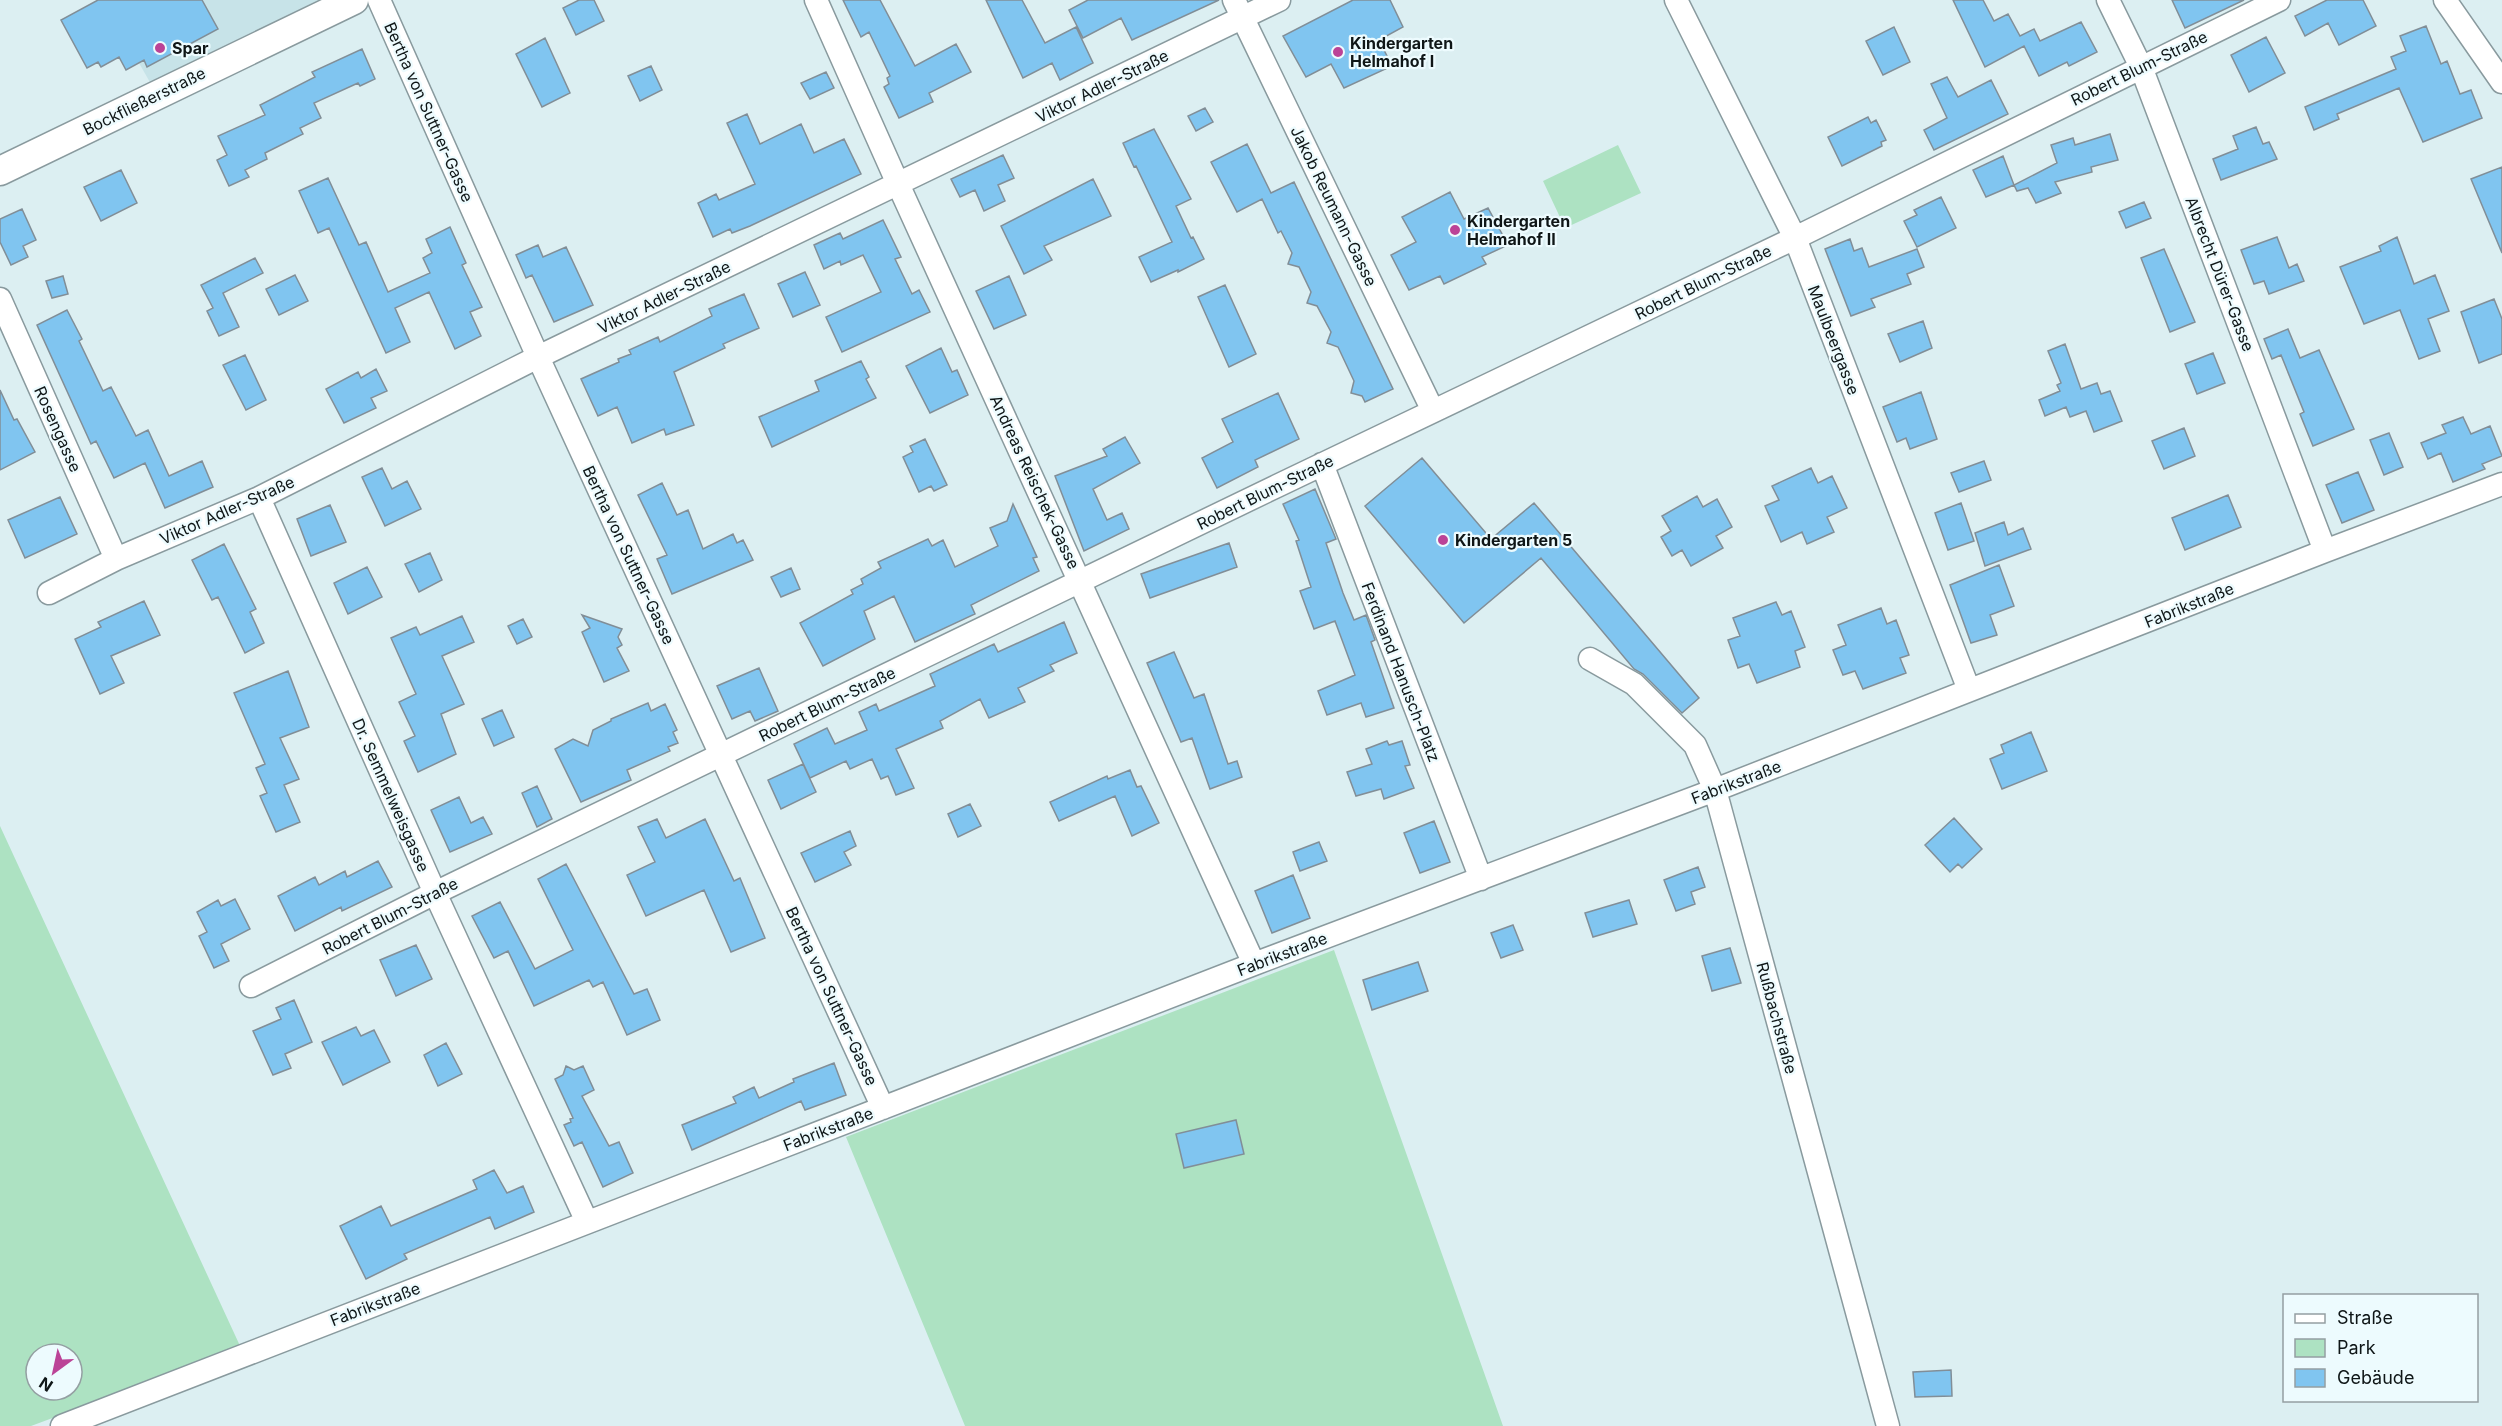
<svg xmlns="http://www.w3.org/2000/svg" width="2502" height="1426" font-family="Inter,sans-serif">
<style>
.built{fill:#c7e3e8}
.green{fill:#ade2c2;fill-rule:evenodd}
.building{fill:#80c5f0;stroke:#818e97;stroke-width:1.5}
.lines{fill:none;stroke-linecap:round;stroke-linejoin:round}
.minor-casing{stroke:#899a9e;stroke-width:25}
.major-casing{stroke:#899a9e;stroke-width:31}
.minor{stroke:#fff;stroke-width:22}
.major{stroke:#fff;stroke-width:28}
.poi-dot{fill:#bb4397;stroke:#edfbfe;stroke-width:2}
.labels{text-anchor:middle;stroke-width:4.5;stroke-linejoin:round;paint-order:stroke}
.poi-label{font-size:16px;font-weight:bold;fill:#0f1617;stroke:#edfbfe;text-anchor:start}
.street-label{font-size:16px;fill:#0f1617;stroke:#edfbfe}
</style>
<rect width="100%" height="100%" fill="#dceff2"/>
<path class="built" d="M103 0H320L151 84Z"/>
<path class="green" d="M1618 145 1641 193 1565 228 1543 181Z
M0 826 241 1348 31 1426H0ZM36 1354H72V1390H36Z
M1334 950 1503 1426H965L846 1137Z"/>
<path class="building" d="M98 0H202L218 29 147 67 144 60 126 70 119 57 101 67 98 62 87 68 61 20Z
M579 0H594L604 21 576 35 563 8Z
M843 0H880L915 66 956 44 971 72 929 93 933 102 899 118 884 87 889 84 887 78 890 76 869 32 861 37Z
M986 0H1022L1045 43 1076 27 1093 63 1060 80 1052 63 1023 78Z
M1088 0H1219L1132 40 1121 18 1083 38 1069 10Z
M1353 0H1390L1403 27 1379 40 1392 66 1344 88 1331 64 1306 77 1283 36Z
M1953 0H1983L1994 21 2008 14 2020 36 2034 29 2040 41 2081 22 2097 52 2069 66 2067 62 2039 76 2024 46 1985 67Z
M2172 0H2244L2185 28Z
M2327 0H2363L2376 26 2339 45 2328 23 2305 36 2295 16Z
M2426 26 2441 64 2447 61 2460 94 2471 90 2482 118 2423 142 2399 88 2337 114 2339 119 2314 130 2305 107 2396 69 2391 57 2406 51 2400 36Z
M1894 27 1910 62 1883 75 1866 41Z
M2266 37 2285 73 2249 92 2231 55Z
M545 38 570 93 542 107 516 54Z
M362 49 375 79 360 86 358 83 314 103 321 118 300 128 303 134 265 153 267 159 245 170 249 177 229 186 217 160 227 155 218 136 265 115 260 105 315 77 312 72Z
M651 66 662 90 640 101 628 76Z
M826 72 834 88 810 99 801 83Z
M1947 77 1958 97 1991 80 2008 114 1934 150 1924 130 1947 118 1931 84Z
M1205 108 1213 122 1196 131 1188 116Z
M747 114 760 144 801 124 814 153 844 139 861 174 750 226 732 233 730 229 713 237 698 203 716 194 719 200 755 184 727 123Z
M1868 117 1871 123 1876 120 1886 140 1881 142 1882 146 1842 166 1828 137Z
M2256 127 2263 144 2269 142 2277 159 2221 180 2213 159 2238 149 2233 136Z
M1154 129 1191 199 1176 206 1191 238 1193 237 1204 259 1178 272V270L1151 282 1139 257 1172 242 1136 166 1134 167 1123 143Z
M2110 134 2118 160 2091 167 2092 172 2055 182 2061 193 2036 203 2028 188 2017 191 2014 185 2057 163 2051 145 2073 138 2075 145Z
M1247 144 1271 193 1294 182 1393 389 1365 402 1362 396 1351 393 1354 381 1338 347 1327 343 1331 332 1317 306 1307 303 1311 292 1299 267 1288 264 1292 253 1281 231 1278 233 1262 199 1237 212 1211 162Z
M1003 155 1014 178 998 185 1005 201 984 211 975 190 960 197 951 179Z
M2003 156 2014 185 1986 197 1973 170Z
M2502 167V253L2471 179Z
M121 170 137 203 101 221 84 187Z
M328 178 359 245 366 242 388 292 430 273 423 258 432 253 426 239 450 227 466 263 462 265 482 307 470 312 481 336 455 349 429 292 395 308 410 342 386 353 329 228 318 233 299 191Z
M1093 179 1111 216 1044 246 1052 260 1024 274 1001 226Z
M1450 192 1464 219 1488 208 1508 245 1482 257 1486 264 1444 284 1440 276 1409 290 1391 255 1416 242 1402 217Z
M1941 197 1956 228 1917 247 1904 221 1917 215 1914 210Z
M2144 202 2151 218 2126 228 2119 212Z
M22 209 36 240 23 246 28 257 11 265 0 242V219Z
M883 220 901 257 895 259 912 294 919 290 930 312 842 352 826 317 881 292 863 255 841 265 840 261 824 269 814 245 840 233 843 239Z
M2277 237 2289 268 2297 264 2304 281 2269 294 2264 281 2254 284 2241 250Z
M2397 237 2414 284 2435 275 2449 311 2428 319 2440 351 2419 359 2400 310 2364 324 2340 267 2381 251 2379 246Z
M1850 239 1854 251 1862 248 1869 267 1917 249 1924 267 1907 274 1911 284 1871 299 1875 307 1851 316 1825 249Z
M538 245 543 257 566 247 593 305 554 322 532 275 526 278 516 255Z
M2164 249 2195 322 2170 332 2141 258Z
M255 258 263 273 223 293 239 327 219 336 207 311 213 308 201 285Z
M805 272 820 305 793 317 778 284Z
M295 275 308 301 279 315 266 289Z
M63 276 68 294 52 298 46 281Z
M1009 276 1026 315 994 329 976 291Z
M1225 285 1256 354 1229 367 1198 297Z
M744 294 759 328 723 344 725 348 674 372 694 425 666 435 664 429 632 443 617 407 598 416 581 379 619 362 618 359 631 354 629 350 658 337 660 342 712 316 709 309Z
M2494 299 2502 319V354L2479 363 2461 312Z
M67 310 82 339 79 341 103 391 111 387 136 436 148 430 169 476 202 461 213 487 165 508 145 463 114 478 96 441 91 444 37 325Z
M1923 321 1932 348 1900 362 1888 334Z
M2288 329 2300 358 2319 350 2354 429 2313 446 2300 414 2304 412 2281 355 2272 359 2264 339Z
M2065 344 2081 389 2097 383 2101 394 2110 391 2122 421 2094 432 2086 411 2070 417 2066 407 2045 416 2039 400 2060 391 2057 385 2061 383 2048 351Z
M941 348 952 372 957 370 968 395 930 413 906 366Z
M2213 353 2225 383 2197 394 2185 364Z
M245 355 266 400 246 410 223 365Z
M861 361 869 377 866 379 876 398 772 447 759 417 819 391 815 381Z
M376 369 387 391 371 398 376 408 344 423 326 389 358 372 361 378Z
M0 390 14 420 17 419 35 452 0 470Z
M1921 392 1937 439 1910 449 1906 438 1897 442 1883 407Z
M1278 393 1299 439 1255 460 1258 467 1217 488 1202 458 1233 442 1222 419Z
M2463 417 2471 434 2490 426 2502 456 2482 464 2485 469 2453 482 2441 453 2428 459 2421 443 2446 433 2442 425Z
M2184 428 2195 456 2164 469 2152 441Z
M2389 433 2403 467 2384 475 2370 440Z
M1125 437 1140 463 1093 489 1107 520 1122 513 1129 529 1084 551 1055 476 1107 456 1103 449Z
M925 439 947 485 934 491 931 486 919 492 903 457 913 452 910 446Z
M1422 458 1491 539 1534 503 1699 698 1682 713 1643 674 1634 669 1541 558 1464 623 1365 506Z
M1984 461 1991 480 1959 492 1951 473Z
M382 468 392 489 407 481 421 509 385 526 362 477Z
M1811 468 1818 483 1832 476 1847 508 1827 517 1834 532 1807 544 1802 532 1781 542 1765 506 1779 500 1772 486Z
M2358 472 2374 510 2342 523 2326 485Z
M662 483 677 515 688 510 703 549 733 534 737 543 743 540 753 560 672 594 657 559 667 555 638 495Z
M1315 489 1336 539 1326 543 1343 593 1354 620 1366 615 1375 640 1371 642 1394 708 1366 717 1361 703 1327 715 1318 691 1355 675 1335 621 1314 629 1300 591 1311 587 1296 541 1299 540 1283 504Z
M2228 495 2241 527 2185 550 2172 518Z
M1697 496 1703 507 1717 499 1732 527 1716 536 1723 548 1691 566 1682 550 1672 556 1661 537 1671 531 1662 516Z
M60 497 77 534 25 558 8 520Z
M1961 503 1974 541 1948 550 1935 513Z
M1013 504 1037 557 1033 558 1039 571 971 605 975 614 915 642 894 596 864 611 875 639 823 666 800 623 853 594 851 590 863 584 861 579 881 568 878 562 928 539 932 546 943 540 955 567 998 546 990 528 1007 521Z
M330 505 346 542 311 556 297 519Z
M2004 522 2008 535 2023 528 2031 549 1985 566 1975 533Z
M1229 543 1237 567 1150 598 1141 574Z
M224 544 256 609 250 612 264 643 245 653 218 597 212 600 192 560Z
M430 553 442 580 419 592 405 564Z
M1999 565 2014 606 1990 615 1997 635 1971 643 1950 585Z
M367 567 382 597 348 614 334 583Z
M791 568 800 589 781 597 771 577Z
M144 601 160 635 111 656 124 683 100 694 75 639 101 627 98 622Z
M1776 602 1782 615 1791 611 1805 647 1795 651 1800 667 1757 683 1749 664 1738 668 1728 640 1740 636 1733 618Z
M1881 608 1887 624 1896 620 1909 655 1900 658 1906 673 1863 689 1855 671 1843 675 1833 650 1846 645 1838 625Z
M582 615 622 629 618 637 622 645 617 648 629 671 604 682 582 632 590 628Z
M462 616 474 642 442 656 464 704 441 714 456 754 418 772 404 741 415 736 399 702 416 694 391 638 416 627 420 635Z
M523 619 532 637 517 644 508 626Z
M1064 622 1077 653 1050 665 1054 671 1018 688 1025 702 989 718 980 699 940 721 943 728 896 749 914 788 896 795 888 776 881 779 872 759 850 769 846 761 810 778 794 744 827 728 835 744 867 730 859 712 876 704 879 711 935 686 930 674 994 644 998 652Z
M1174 652 1194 698 1204 694 1228 764 1237 761 1242 777 1210 789 1192 738 1181 742 1147 663Z
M759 668 778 711 755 721 750 711 732 719 717 686Z
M288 671 309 727 280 738 299 779 284 785 300 822 276 832 260 796 267 793 256 768 265 764 234 693Z
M648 703 651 711 665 704 677 730 673 732 678 743 668 747 670 751 627 770 631 780 581 802 555 749 573 739 588 746 593 730 611 721V719Z
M502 710 514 737 494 746 482 719Z
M2031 732 2047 771 2002 789 1990 759 2004 753 2001 745Z
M1387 741 1389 745 1402 741 1410 765 1405 766 1414 788 1384 799 1381 789 1356 796 1347 772 1372 764 1366 749Z
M803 764 816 792 781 809 768 780Z
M1130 770 1137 787 1141 786 1159 823 1132 836 1115 796 1059 821 1050 802 1107 776 1108 779Z
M537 786 552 819 537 827 522 793Z
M459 797 471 823 483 817 492 834 450 852 431 810Z
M970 804 981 826 958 837 948 814Z
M1954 818 1982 849 1962 868 1958 864 1950 872 1925 845Z
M657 819 666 838 705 819 734 881 740 878 765 938 731 952 704 890 646 916 627 875 655 862 638 827Z
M1434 821 1450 862 1420 873 1404 833Z
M850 831 856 846 844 852 851 865 815 882 801 853Z
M1319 842 1327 861 1300 871 1293 852Z
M378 861 392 887 342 911 341 907 295 931 278 896 315 877 319 885 345 871 347 877Z
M566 864 634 994 647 989 660 1020 627 1035 603 982 593 987 589 980 534 1006 508 951 494 958 472 916 500 902 535 969 573 950 538 879Z
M1698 867 1705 887 1691 892 1695 904 1676 911 1664 880Z
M1293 875 1310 918 1272 933 1255 891Z
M235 899 250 929 221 944 229 961 214 968 199 936 207 932 197 912 218 900 221 906Z
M1629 900 1637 924 1593 937 1585 913Z
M1513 925 1523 950 1501 958 1491 933Z
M416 945 432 979 396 996 380 960Z
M1730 948 1741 983 1712 991 1702 956Z
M1418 962 1428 991 1372 1010 1363 980Z
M294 1000 312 1042 285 1054 291 1068 273 1075 253 1031 281 1019 276 1008Z
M356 1027 361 1036 374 1030 390 1062 343 1085 322 1042Z
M446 1043 462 1074 438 1086 424 1055Z
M834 1063 846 1095 805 1110 801 1101 692 1150 682 1125 736 1103 733 1097 754 1087 759 1098 794 1082 793 1079Z
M566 1066 574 1070 583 1066 594 1090 582 1096 609 1146 619 1142 633 1173 603 1187 582 1142 574 1146 564 1125 571 1122 570 1119 573 1118 555 1079 563 1075Z
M1236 1120 1244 1154 1184 1168 1176 1134Z
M494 1170 507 1193 523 1186 534 1212 495 1229 490 1217 404 1254 407 1259 366 1279 340 1226 381 1206 391 1226 477 1189 473 1180Z
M1951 1370 1952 1396 1915 1397 1913 1372Z"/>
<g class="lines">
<defs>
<path id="minor" d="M379 0 538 357 883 1108
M816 0 898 184 1254 964
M1234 0 1433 411
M1676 0 1795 238 1969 690
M2108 0 2141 67 2325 551
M2445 0 2502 82
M0 299 116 559
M1322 464 1481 879
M259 498 435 893 587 1222
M49 593 116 559 259 498 538 357 1279 0
M1590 659 1634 684 1695 745 1715 790 1888 1426
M251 986 435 893 1277 486 1795 238 2279 0
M62 1426 1254 964 1715 790 2325 551 2502 484"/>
<path id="major" d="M0 171 354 0"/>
</defs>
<use href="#minor" class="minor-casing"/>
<use href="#major" class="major-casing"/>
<use href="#minor" class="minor"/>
<use href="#major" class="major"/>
</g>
<g class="poi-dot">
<circle cx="160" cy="48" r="6"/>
<circle cx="1338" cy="52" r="6"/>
<circle cx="1455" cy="230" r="6"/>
<circle cx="1443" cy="540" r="6"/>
</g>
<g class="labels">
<g class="poi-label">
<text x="1350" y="49">Kindergarten<tspan x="1350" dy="18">Helmahof I</tspan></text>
<text x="172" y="54">Spar</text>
<text x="1467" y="227">Kindergarten<tspan x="1467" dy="18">Helmahof II</tspan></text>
<text x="1455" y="546">Kindergarten 5</text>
</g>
<g class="street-label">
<text transform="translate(2139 68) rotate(-26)" y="6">Robert Blum-Straße</text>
<text transform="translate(1102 86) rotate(-26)" y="6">Viktor Adler-Straße</text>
<text transform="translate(144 101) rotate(-26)" y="6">Bockfließerstraße</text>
<text transform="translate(429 112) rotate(66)" y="6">Bertha von Suttner-Gasse</text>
<text transform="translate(1334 206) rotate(64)" y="6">Jakob Reumann-Gasse</text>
<text transform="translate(2220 274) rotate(69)" y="6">Albrecht Dürer-Gasse</text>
<text transform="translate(1703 282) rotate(-26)" y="6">Robert Blum-Straße</text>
<text transform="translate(664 297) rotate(-26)" y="6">Viktor Adler-Straße</text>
<text transform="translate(1834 340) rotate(69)" y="6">Maulbeergasse</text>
<text transform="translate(58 429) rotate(66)" y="6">Rosengasse</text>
<text transform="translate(1035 482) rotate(65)" y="6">Andreas Reischek-Gasse</text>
<text transform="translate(1265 492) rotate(-26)" y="6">Robert Blum-Straße</text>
<text transform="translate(227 510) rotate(-24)" y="6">Viktor Adler-Straße</text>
<text transform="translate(629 555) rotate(65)" y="6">Bertha von Suttner-Gasse</text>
<text transform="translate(2189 605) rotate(-22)" y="6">Fabrikstraße</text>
<text transform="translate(1401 672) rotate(69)" y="6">Ferdinand Hanusch-Platz</text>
<text transform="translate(827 704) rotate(-26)" y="6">Robert Blum-Straße</text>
<text transform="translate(1736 782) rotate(-21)" y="6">Fabrikstraße</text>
<text transform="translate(391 795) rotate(66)" y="6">Dr. Semmelweisgasse</text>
<text transform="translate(390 916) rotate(-27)" y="6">Robert Blum-Straße</text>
<text transform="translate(1282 954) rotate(-21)" y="6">Fabrikstraße</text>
<text transform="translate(832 996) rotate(65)" y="6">Bertha von Suttner-Gasse</text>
<text transform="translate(1777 1018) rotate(75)" y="6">Rußbachstraße</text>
<text transform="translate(828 1129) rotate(-21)" y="6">Fabrikstraße</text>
<text transform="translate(375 1304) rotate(-21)" y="6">Fabrikstraße</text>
</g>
</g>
<rect x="2283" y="1294" width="195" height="108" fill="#edfbfe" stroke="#949fa2" stroke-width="1.5"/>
<rect x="2295" y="1314" width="30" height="9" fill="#ffffff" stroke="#949fa2" stroke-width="1.5"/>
<text x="2337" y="1324" font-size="18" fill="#0f1617">Straße</text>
<rect x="2295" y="1339" width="30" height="18" fill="#ade2c2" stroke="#949fa2" stroke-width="1.5"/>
<text x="2337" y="1354" font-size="18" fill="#0f1617">Park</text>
<rect x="2295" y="1369" width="30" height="18" fill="#80c5f0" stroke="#949fa2" stroke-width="1.5"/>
<text x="2337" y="1384" font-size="18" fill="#0f1617">Gebäude</text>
<g transform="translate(54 1372) rotate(213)"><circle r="28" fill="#edfbfe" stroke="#949fa2" stroke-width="1.5"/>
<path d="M0-4.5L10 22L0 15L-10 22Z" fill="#bb4397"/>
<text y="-9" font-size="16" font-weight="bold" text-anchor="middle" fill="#0f1617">N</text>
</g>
</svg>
